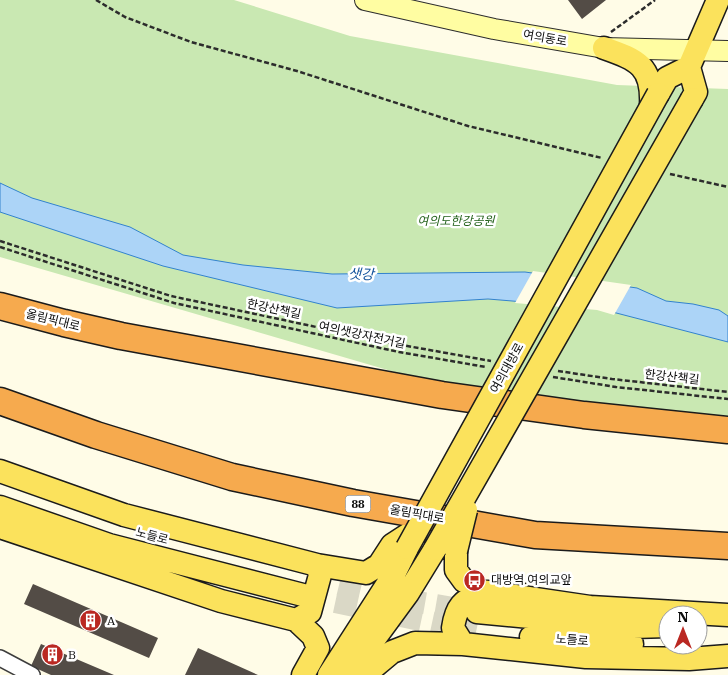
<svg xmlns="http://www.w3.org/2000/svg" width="728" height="675" font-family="'IBM Plex Serif','Noto Sans KR',serif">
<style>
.green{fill:#c9e8b2}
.water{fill:#acd4f7;stroke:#3282ce}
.pier{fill:#fffce7}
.building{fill:#534c46}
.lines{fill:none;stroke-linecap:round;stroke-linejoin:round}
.primary-tunnel{stroke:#dad8c6;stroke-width:22;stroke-dasharray:22 11;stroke-linecap:butt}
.street-casing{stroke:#3d3d3d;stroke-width:18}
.secondary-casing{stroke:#2c2c2c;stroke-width:22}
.primary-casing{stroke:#1b1b1b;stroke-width:25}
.highway-casing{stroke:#1b1b1b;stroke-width:29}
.path{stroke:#2c2c2c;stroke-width:2.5;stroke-dasharray:5 2.5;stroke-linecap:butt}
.street{stroke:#fff;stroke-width:15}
.secondary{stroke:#fffda2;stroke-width:20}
.primary{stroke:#fbe25c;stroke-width:22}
.highway{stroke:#f6aa4e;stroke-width:26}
.primary-bridge-casing{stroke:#1b1b1b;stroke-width:25;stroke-linecap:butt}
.primary-bridge{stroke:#fbe25c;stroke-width:22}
.labels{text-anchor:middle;stroke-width:5;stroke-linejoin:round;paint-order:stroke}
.shield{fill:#fff;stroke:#545454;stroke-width:1}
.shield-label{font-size:11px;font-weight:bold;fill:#0a0a0a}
.street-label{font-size:12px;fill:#0a0a0a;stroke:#fff}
.park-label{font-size:12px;font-style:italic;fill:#23611b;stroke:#fff}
.poi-label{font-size:12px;fill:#0a0a0a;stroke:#fff;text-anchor:start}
.water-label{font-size:14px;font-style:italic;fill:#14549c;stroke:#fff}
</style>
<rect width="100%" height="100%" fill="#fffce7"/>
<path class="green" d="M0 0H234L350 36 617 85 728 89V423L422 380 0 257Z"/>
<path class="water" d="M0 183 32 198 130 227 183 255 243 265 332 274 525 272 637 288 666 301 693 304 719 310 728 316V342L597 308 488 299 337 308 163 266 0 212Z"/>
<path class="pier" d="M533 271 631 285 614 315 597 310 515 303Z"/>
<path class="building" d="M568 0H606L582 19Z
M33 584 158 638 149 658 24 604Z
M41 644 114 675H51L31 666Z
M198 648 258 675H185Z"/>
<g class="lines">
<path class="primary-tunnel" d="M307 577 389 597 476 612
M303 595 476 632"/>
<defs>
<path id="street" d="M0 658 32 675"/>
<path id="secondary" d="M365 0 494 29 604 48 728 51"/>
<path id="primary" d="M604 48C638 60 653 66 651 106
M658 94 667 78 689 67
M692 99 696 92 689 67 718 0
M0 471 124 515 317 565 320 575 310 612 296 620
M0 507 109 545 303 595
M0 527 221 601 296 620 313 636 318 648 303 675
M456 551V570L464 581 481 591 590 607 728 615
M317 565 366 573 379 565 392 545 415 530
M477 612 633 627 668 626
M531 637 632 644
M463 644 453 628C456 606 463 601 481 591
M329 675 394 574 407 548
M348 675 408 593 435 549
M365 675 367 671 368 672 392 652 415 643 463 644 586 657 689 659 728 656"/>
<path id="highway" d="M0 306 64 323 121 336 442 395 584 415 728 430
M0 401 96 435 232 477 353 503 535 535 728 546"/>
</defs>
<use href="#street" class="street-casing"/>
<use href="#secondary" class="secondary-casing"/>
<use href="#primary" class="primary-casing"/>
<use href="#highway" class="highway-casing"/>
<path class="path" d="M96 0 125 17 191 42 297 71 468 126 602 158
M611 32 655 0
M670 174 728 187
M0 241 171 296 396 344 491 361
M0 247 174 303 399 352 486 367
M558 371 612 379 728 392
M553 377 616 387 728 399"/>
<use href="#street" class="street"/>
<use href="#secondary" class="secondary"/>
<use href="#primary" class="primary"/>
<use href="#highway" class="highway"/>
<defs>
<path id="primary-bridge" d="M407 548 658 94
M435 549 692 99
M456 551 466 510"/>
</defs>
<use href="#primary-bridge" class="primary-bridge-casing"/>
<use href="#primary-bridge" class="primary-bridge"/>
</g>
<defs>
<symbol id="bus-disc" viewBox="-11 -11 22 22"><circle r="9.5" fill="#ba2822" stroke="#fff"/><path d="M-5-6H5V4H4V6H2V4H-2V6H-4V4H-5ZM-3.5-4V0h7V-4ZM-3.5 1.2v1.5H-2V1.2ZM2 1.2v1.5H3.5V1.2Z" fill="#fff"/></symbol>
<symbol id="building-disc" viewBox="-11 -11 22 22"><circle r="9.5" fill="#ba2822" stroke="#fff"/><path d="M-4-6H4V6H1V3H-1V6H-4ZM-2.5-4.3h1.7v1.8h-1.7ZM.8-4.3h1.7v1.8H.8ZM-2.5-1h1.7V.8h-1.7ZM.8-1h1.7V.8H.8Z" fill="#fff"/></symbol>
</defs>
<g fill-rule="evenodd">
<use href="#bus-disc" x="462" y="568" width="25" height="25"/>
<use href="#building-disc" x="78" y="608" width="25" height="25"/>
<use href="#building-disc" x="40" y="642" width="25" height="25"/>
</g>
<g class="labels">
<rect class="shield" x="345.5" y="495.5" width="25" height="17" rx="4"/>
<g class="shield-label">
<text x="358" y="508">88</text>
</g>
<g class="street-label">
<text transform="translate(545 38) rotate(10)" y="4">여의동로</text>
<text transform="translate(274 309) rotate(12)" y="4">한강산책길</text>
<text transform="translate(53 320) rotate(14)" y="4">올림픽대로</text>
<text transform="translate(362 335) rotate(12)" y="4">여의샛강자전거길</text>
<text transform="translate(507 368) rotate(-61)" y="4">여의대방로</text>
<text transform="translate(672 377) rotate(6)" y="4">한강산책길</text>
<text transform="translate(417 514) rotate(10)" y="4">올림픽대로</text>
<text transform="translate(152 536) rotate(15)" y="4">노들로</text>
<text transform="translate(572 640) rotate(4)" y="4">노들로</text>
</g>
<g class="park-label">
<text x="456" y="225">여의도한강공원</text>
</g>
<g class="poi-label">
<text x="491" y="584">대방역.여의교앞</text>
<text x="107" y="625">A</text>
<text x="68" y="659">B</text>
</g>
<g class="water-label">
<text transform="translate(361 274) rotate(2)" y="5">샛강</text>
</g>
</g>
<g transform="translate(683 630)"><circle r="24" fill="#ffffff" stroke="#9d9d9d"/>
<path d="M0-4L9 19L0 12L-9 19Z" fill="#ba2822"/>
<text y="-8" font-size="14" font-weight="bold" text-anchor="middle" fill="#0a0a0a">N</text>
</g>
</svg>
